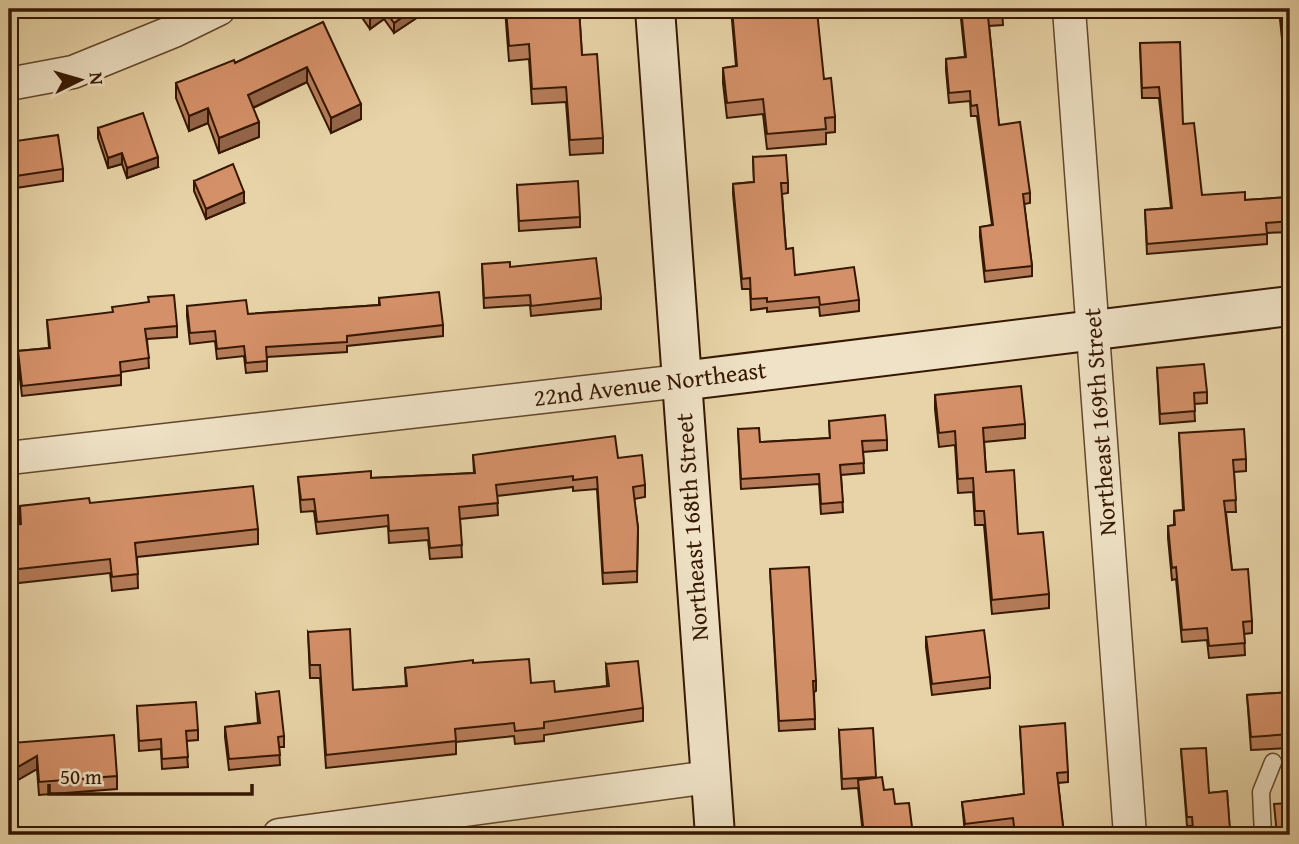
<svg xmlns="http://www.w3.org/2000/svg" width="1299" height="844" font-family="'Gentium Book Plus',serif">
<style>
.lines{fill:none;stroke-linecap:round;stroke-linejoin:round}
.lane-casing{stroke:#62462b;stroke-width:19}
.street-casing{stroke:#62462b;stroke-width:35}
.secondary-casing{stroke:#351702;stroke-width:42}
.lane{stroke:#efe2c6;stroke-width:16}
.street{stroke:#efe2c6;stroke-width:32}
.secondary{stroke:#efe2c6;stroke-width:38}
.wall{fill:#b67c59;stroke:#351702;stroke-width:2}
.shaded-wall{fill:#946549;stroke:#351702;stroke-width:2}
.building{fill:#d49068;stroke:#351702;stroke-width:2}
.labels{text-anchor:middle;stroke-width:7;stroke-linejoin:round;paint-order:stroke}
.street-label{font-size:24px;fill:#351702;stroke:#efe2c6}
</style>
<rect width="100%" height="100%" fill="#e7d3a7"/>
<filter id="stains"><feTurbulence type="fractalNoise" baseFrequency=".00286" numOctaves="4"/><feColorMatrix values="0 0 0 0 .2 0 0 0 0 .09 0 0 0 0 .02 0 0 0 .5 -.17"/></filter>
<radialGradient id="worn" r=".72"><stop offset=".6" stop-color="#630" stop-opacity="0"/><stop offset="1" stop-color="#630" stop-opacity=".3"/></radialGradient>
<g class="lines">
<defs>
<path id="lane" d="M1263 835 1261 792 1273 762"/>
<path id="street" d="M1069 9 1130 835
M9 84 73 72 174 31 219 9
M9 458 681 381
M279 835 710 777"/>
<path id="secondary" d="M655 9 715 835
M681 381 1290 306"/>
</defs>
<use href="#lane" class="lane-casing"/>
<use href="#street" class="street-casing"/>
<use href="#secondary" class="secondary-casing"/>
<use href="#lane" class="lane"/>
<use href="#street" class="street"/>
<use href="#secondary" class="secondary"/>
</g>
<path class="wall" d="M16 9H39V10L17 14Z
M356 9H421V15L394 33 384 19 370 29Z
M505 9H579L582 55 603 138V153L570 155 566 102 532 104 529 59 509 61Z
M731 9H787V14L824 79 835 117V132L826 133V144L767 149 763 114 727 118 723 83V68L736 66Z
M960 9H1002L1003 25 989 26 999 125 1030 193V203L1024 204 1032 266V276L985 282 980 237V227L992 225 977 116H971L970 101 949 103 946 70V59L965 57Z
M1131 9H1171V10L1131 12Z
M1279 9H1290V88L1287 89Z
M323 22 361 119 331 133 307 82 253 108 259 137 219 153 208 123 189 131 176 98V83L235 63Z
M1140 43 1183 124 1202 195 1245 200 1290 197V232L1267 233V244L1147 254 1145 210 1171 208 1159 98H1142Z
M98 128 158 167 127 178 122 164 108 168 98 138Z
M9 142 63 169V181L9 189Z
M753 157 788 183V193L782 194 786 249 795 275 859 300V311L820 316 819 307 767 312V308L751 310 750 289H742L733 194V184L754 182Z
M194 181 244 203 206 219 194 191Z
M517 185 580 217V227L519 231Z
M482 264 510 267 601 298V309L531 316 530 305 484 308Z
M379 298 443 325V336L347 346V352L267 357V371L246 373 244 356 217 359 215 341 190 344 187 316V306L248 314 379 305Z
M47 320 177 326V337L147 339 149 368 121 372V385L22 396 18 362V351L49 348Z
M1157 368 1207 392V403L1194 404 1195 421 1160 424Z
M935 395 1025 424V438L984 442 986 472 1049 594V608L992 614 984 525H975L973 492 958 493 955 445 939 447 935 409Z
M829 421 887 440V450L863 452 864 473 841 475 843 512 821 514 819 484 741 489 738 429 760 442 830 438Z
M1179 433 1246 459V471L1234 472 1236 512H1226L1232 570 1252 621V633L1244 634 1245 655 1209 658 1207 640 1182 642 1176 579 1172 580 1168 538V526L1174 525V511L1183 510Z
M473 455 618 458 645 485V497L634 499 638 528 637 582 603 584 597 489 573 491V487L497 496 498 515 460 519 462 557 430 559 428 540 389 543 388 526 317 534 314 511 301 512 298 477 371 478 474 473Z
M90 503 258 529V544L137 557 138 588 112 591 110 573 10 584V595H9V525L20 524V506Z
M770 569 816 681V691L814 692 815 729 779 731Z
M308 632 353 690 406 686 405 668 473 663 555 692 607 686 606 664 643 708V721L544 735V741L515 744 514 736 456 742V754L326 768 320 678H310Z
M926 637 990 677V688L932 695 926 647Z
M1290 692V748L1251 750 1247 695Z
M256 694 284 736V747H279L280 765 229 770 225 737V727L258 723Z
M9 697 12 743 117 776V789L39 795 37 769 9 785Z
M137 706 198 730V740L186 741 188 767 162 769 161 749 139 751Z
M1020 727 1068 772V782L1058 783 1064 835H1014L1013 828 965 834 962 802 1024 794Z
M839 730 876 777 884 790 895 804 913 835H863L858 788 842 789Z
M1181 749 1209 793 1227 791 1230 835H1192V826H1187Z"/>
<path class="shaded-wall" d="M384 9V19L370 29V19Z
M414 9H421V15L394 33V23Z
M307 67V82L248 110V95Z
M361 104V119L331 133V118Z
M208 108V123L189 131V116Z
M259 122V137L219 153V138Z
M122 153V164L108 168V158Z
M158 157V167L127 178V168Z
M244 192V203L206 219V209Z
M37 756V769L9 785V772Z"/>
<path class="building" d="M363 9H414L394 23 384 9 370 19Z
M506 9H579L582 55 597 54 603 138 570 140 566 87 532 89 529 44 509 46Z
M732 9H787V14L817 11 824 79 831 78 835 117 825 118 826 129 767 134 763 99 727 103 723 68 737 66Z
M961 9H1002L1003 14 988 16 999 125 1020 122 1030 193 1023 194 1032 266 985 271 980 227 993 225 977 105 971 106 970 91 949 93 946 59 966 57Z
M1280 9H1290V76H1287Z
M323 22 361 104 331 118 307 67 248 95 259 122 219 138 208 108 189 116 176 83 234 60 235 63Z
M1180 42 1183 124 1194 123 1202 195 1245 192V200L1290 197V221L1266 223 1267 234 1147 244 1145 210 1172 208 1159 87 1142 88 1140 43Z
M143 113 158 157 127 168 122 153 108 158 98 128Z
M58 135 63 169 9 177V142Z
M786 155 788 183H781L786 249 793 248 795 275 854 267 859 300 820 305 819 297 767 302V298L751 299 750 278 742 279 733 184 754 182 753 157Z
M233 164 244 192 206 209 194 181Z
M578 181 580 217 519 221 517 185Z
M596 258 601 298 531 306 530 295 484 298 482 264 510 262V267Z
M439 292 443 325 347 336V342L266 347 267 361 246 363 244 346 217 349 215 331 190 333 187 306 246 300 248 314 380 305 379 298Z
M174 295 177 326 145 329 149 358 120 362 121 375 22 386 18 351 50 348 47 320 113 312 112 307 149 302 148 297Z
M1204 364 1207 392 1194 393 1195 411 1160 414 1157 368Z
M1021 386 1025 424 983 428 986 472 1014 470 1018 534 1043 532 1049 594 992 600 984 511H975L973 478 958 479 955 431 939 433 935 395Z
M885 415 887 440 862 441 864 463 840 465 843 502 821 504 819 474 741 479 738 429 759 428 760 442 830 438 829 421Z
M1244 429 1246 459 1233 460 1236 500 1224 501 1232 570 1248 569 1252 621 1243 622 1245 643 1209 646 1207 628 1182 630 1176 567 1172 568 1168 526 1175 525 1174 511 1184 510 1179 433Z
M615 436 618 458 642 455 645 485 633 487 638 528 637 571 603 573 597 477 573 480V476L496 485 498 503 459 507 462 545 430 548 428 528 389 531 388 515 317 522 314 499 301 500 298 477 371 471V478L475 473 473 455Z
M253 486 258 529 135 543 138 574 112 577 110 559 10 570V581H9V525L21 524 20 506 89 498 90 503Z
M809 567 816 681H813L815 719 779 721 770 569Z
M350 629 353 690 407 686 405 668 473 660V663L529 659 531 683 554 681 555 692 609 686 606 664 638 661 643 708 544 722V728L515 731 514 723 455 729 456 741 326 755 320 665H310L308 632Z
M984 630 990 677 932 684 926 637Z
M279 691 284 736 278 737 280 755 229 759 225 727 260 723 256 694Z
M1290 692V734L1251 737 1247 695Z
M9 697 12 743 114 735 117 776 39 782 37 756 9 772Z
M196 702 198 730 186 731 188 757 162 759 161 739 139 741 137 706Z
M1065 723 1068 772 1057 773 1064 835H1015L1013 818 965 824 962 802 1024 794 1020 727Z
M873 728 876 777 842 779 839 730Z
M1206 748 1209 793 1227 791 1230 830 1209 832V827L1193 828 1192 817H1187L1181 749Z
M882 777 884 790 893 789 895 804 909 803 913 835H864L858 780Z
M1290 803V835H1277L1274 804Z"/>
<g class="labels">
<g class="street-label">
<text transform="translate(650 384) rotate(-7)" y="8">22nd Avenue Northeast</text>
<text transform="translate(1100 422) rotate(-94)" y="8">Northeast 169th Street</text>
<text transform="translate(692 527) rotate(-94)" y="8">Northeast 168th Street</text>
</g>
</g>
<rect width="1299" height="844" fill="none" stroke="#e7d3a7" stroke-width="35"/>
<rect x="10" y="10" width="1278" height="823" fill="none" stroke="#351702" stroke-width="3.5"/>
<rect x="18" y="18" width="1264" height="809" fill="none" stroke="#351702" stroke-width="2"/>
<g transform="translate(80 80) rotate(85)" stroke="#efe2c6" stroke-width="5" paint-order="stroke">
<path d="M0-5L12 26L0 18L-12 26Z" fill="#351702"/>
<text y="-10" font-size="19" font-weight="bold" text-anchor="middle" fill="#351702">N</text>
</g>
<path d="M49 784v10h203v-10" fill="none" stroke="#351702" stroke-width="3.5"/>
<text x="60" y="784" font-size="21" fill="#351702" stroke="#efe2c6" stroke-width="5" paint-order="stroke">50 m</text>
<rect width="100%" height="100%" filter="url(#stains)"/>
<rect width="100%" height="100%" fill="url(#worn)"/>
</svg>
